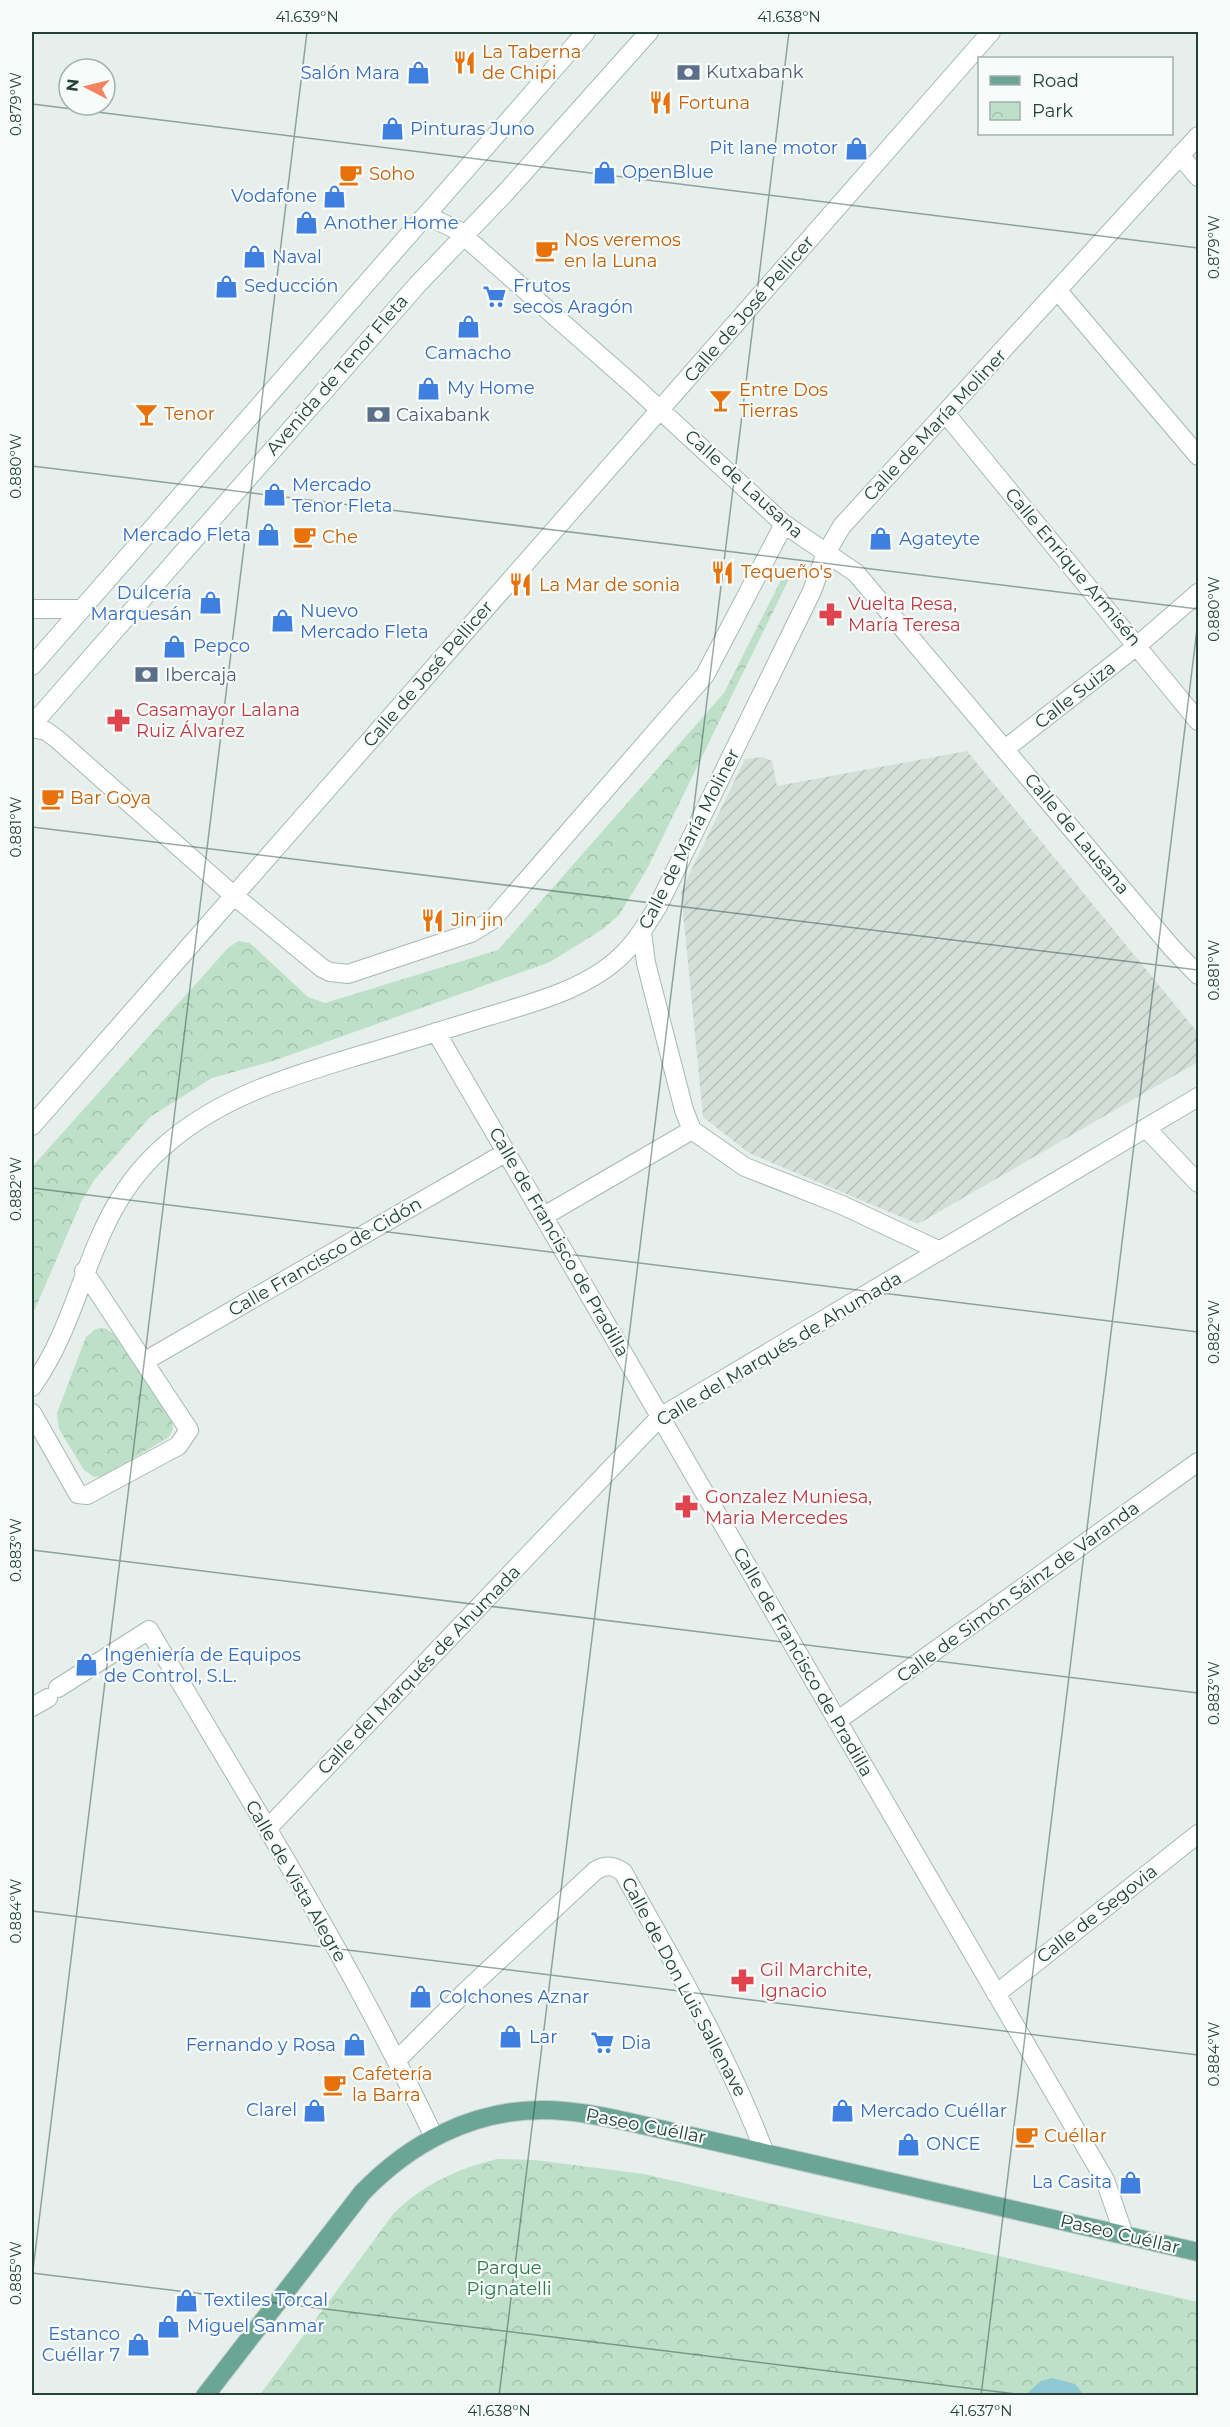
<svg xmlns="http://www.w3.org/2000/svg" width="1230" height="2427" font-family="Montserrat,sans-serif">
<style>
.industrial{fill:url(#industrial-furrows)}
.park{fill:url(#park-crowns)}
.water{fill:#8ec9d4}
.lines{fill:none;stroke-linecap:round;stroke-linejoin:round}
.street-casing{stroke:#a8b8b2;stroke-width:20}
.secondary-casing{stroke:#a4bbb3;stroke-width:20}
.primary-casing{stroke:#c2cac8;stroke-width:20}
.street{stroke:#fff;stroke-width:18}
.secondary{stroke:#fff;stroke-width:18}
.primary{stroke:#6aa596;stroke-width:18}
.ticks{fill:none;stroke:#24423a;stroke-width:1.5;stroke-opacity:0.45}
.labels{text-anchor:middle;stroke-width:4.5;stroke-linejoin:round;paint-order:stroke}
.food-label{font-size:18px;fill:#c56008;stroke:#f7fbf9;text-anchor:start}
.service-label{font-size:18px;fill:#4e5e75;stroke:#f7fbf9;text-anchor:start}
.shop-label{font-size:18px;fill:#366cbe;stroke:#f7fbf9;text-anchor:start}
.street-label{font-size:18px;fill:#24423a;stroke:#f7fbf9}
.health-label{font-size:18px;fill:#be3a42;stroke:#f7fbf9;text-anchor:start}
.park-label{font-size:18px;fill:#2d7a4b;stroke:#f7fbf9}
.neatline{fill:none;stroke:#24423a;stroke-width:2}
.ticks-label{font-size:15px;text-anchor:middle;fill:#24423a}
</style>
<defs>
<pattern id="industrial-furrows" width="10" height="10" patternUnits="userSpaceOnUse" patternTransform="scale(1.5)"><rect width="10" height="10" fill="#d4dfda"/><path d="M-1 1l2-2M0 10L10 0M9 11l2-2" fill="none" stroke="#b6c1bc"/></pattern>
<pattern id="park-crowns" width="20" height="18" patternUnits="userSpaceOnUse" patternTransform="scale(1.5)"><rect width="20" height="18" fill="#bfe0c8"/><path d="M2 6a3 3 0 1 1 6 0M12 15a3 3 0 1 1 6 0" fill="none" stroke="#a4c1ad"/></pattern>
</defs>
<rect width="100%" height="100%" fill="#e6efeb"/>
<path class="industrial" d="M967 751 1198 1033V1062L918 1224 749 1153 703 1117 681 891 745 759 763 757 772 761 777 786Z"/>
<path class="park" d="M789 573V579L647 869 619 915 603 929 550 962 273 1061 212 1078 150 1117 95 1179 82 1200 32 1316V1167L228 948 238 941 250 943 308 997 325 1003 498 950 724 693 784 574Z
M105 1328 114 1334 172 1421 173 1429 169 1437 103 1476 94 1477 84 1470 59 1429 57 1413 86 1337 96 1329Z
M497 2159 534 2160 644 2174 1198 2302V2395L259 2396 394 2213C424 2184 457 2169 497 2159Z"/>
<path class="water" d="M1052 2378 1075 2384 1084 2395H1025L1041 2381Z"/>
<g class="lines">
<defs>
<path id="street" d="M1180 155 1198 177
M422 219 436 220 457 230 633 385 784 524 856 573 1172 948 1198 975
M1058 291 1198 456
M946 414 1198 721
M32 609H82
M32 728 46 731 57 739 232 894 322 968 330 972 348 974 471 933 492 920 705 675 784 524
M1005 749 1138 645 1198 593
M642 932 646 963 684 1110 692 1130 745 1167 842 1205 940 1251
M436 1032 1105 2180 1124 2235
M32 1126 991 32
M1146 1128 1198 1183
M544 1216 692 1130
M145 1361 505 1153
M32 1387C90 1305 84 1212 170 1141 224 1096 288 1077 354 1057 399 1044 444 1030 489 1016 535 1002 588 989 623 954 638 940 647 923 658 906L812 591 826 553 842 526 1198 136
M32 1413 78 1494 87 1495 178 1446 189 1430 84 1271
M58 1688 149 1630C248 1796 351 1962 434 2137
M32 1707 48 1698
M837 1721 1198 1462
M268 1828 660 1417 1198 1097
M996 1994 1198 1834
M397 2060 467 1990 595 1871C605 1864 613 1865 623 1872 674 1963 727 2053 764 2151"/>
<path id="secondary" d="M32 666 586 32
M32 725 418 284 507 191 649 32"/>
<path id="primary" d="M205 2396 362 2193C410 2143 472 2110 543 2110 572 2110 601 2116 629 2122L1198 2252"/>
</defs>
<use href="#street" class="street-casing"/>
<use href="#secondary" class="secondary-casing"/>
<use href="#primary" class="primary-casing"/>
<use href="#street" class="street"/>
<use href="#secondary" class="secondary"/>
<use href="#primary" class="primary"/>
</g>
<path class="ticks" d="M32 104 1198 248M32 466 1198 609M32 827 1198 970M32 1188 1198 1332M32 1550 1198 1693M32 1911 1198 2055M32 2273 1032 2396M32 2278 307 32M499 2396 789 32M981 2396 1198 621"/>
<defs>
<symbol id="restaurant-bare" viewBox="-9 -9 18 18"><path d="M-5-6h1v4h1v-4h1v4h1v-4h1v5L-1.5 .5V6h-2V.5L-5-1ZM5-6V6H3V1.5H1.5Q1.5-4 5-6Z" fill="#e8710a" stroke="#f7fbf9" stroke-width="2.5" paint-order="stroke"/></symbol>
<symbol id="bank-bare" viewBox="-9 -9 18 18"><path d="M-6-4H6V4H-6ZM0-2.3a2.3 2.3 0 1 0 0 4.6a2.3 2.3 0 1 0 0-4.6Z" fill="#5c6f8a" stroke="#f7fbf9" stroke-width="2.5" paint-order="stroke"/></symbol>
<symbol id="shop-bare" viewBox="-9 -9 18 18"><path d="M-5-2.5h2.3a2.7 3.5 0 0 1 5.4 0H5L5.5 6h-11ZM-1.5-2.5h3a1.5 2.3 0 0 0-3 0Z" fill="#3f7fe0" stroke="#f7fbf9" stroke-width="2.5" paint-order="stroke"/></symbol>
<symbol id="cafe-bare" viewBox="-9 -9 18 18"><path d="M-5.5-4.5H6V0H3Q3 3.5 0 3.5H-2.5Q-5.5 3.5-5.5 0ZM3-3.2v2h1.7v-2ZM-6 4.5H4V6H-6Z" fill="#e8710a" stroke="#f7fbf9" stroke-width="2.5" paint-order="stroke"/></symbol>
<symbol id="supermarket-bare" viewBox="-9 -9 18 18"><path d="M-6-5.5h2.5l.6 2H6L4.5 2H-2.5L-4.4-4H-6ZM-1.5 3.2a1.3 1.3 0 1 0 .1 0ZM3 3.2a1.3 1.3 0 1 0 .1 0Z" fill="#3f7fe0" stroke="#f7fbf9" stroke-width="2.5" paint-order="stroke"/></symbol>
<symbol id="bar-bare" viewBox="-9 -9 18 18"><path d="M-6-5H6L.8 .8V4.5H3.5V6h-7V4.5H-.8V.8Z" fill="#e8710a" stroke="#f7fbf9" stroke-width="2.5" paint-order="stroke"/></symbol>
<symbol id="pharmacy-bare" viewBox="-9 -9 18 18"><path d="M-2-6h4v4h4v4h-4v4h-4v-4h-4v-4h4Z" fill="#e0444e" stroke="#f7fbf9" stroke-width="2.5" paint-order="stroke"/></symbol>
</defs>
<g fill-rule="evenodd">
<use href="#restaurant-bare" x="448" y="46" width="33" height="33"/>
<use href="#bank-bare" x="672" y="56" width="33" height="33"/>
<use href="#shop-bare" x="402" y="56" width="33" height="33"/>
<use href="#restaurant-bare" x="644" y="86" width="33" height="33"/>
<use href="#shop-bare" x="376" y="112" width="33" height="33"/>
<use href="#shop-bare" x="840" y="132" width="33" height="33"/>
<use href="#shop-bare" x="588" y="156" width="33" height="33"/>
<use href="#cafe-bare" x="334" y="158" width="33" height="33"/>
<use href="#shop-bare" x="318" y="180" width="33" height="33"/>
<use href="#shop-bare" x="290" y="206" width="33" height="33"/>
<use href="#cafe-bare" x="530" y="234" width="33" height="33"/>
<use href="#shop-bare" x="238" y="240" width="33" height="33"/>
<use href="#shop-bare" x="210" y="270" width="33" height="33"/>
<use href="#supermarket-bare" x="478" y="280" width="33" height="33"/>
<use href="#shop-bare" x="452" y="310" width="33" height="33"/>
<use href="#shop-bare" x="412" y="372" width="33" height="33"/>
<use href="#bar-bare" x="704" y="384" width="33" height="33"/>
<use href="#bar-bare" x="130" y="398" width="33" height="33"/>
<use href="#bank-bare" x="362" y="398" width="33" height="33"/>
<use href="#shop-bare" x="258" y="478" width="33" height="33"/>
<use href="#shop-bare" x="252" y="518" width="33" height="33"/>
<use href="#cafe-bare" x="288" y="520" width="33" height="33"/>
<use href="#shop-bare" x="864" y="522" width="33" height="33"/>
<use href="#restaurant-bare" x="706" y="556" width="33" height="33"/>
<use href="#restaurant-bare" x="504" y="568" width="33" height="33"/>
<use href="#shop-bare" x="194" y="586" width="33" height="33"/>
<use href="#pharmacy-bare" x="814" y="598" width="33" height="33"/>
<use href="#shop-bare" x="266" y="604" width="33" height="33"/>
<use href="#shop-bare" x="158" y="630" width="33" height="33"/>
<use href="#bank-bare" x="130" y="658" width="33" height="33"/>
<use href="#pharmacy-bare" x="102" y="704" width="33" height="33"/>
<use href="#cafe-bare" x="36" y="782" width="33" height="33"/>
<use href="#restaurant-bare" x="416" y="904" width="33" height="33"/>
<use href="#pharmacy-bare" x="670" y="1490" width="33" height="33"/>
<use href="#shop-bare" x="70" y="1648" width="33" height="33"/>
<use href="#pharmacy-bare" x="726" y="1964" width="33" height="33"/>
<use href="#shop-bare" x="404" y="1980" width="33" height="33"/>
<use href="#shop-bare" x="494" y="2020" width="33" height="33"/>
<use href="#supermarket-bare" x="586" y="2026" width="33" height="33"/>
<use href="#shop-bare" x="338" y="2028" width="33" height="33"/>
<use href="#cafe-bare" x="318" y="2068" width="33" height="33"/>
<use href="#shop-bare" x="298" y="2094" width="33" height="33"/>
<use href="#shop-bare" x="826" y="2094" width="33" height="33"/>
<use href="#cafe-bare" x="1010" y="2120" width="33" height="33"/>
<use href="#shop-bare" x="892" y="2128" width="33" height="33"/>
<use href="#shop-bare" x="1114" y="2166" width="33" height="33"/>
<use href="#shop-bare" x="170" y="2284" width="33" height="33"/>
<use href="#shop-bare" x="152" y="2310" width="33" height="33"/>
<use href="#shop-bare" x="122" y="2328" width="33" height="33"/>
</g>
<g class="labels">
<g class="food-label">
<text x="482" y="58">La Taberna<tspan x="482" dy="21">de Chipi</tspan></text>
<text x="678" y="109">Fortuna</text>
<text x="369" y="180">Soho</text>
<text x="564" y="246">Nos veremos<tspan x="564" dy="21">en la Luna</tspan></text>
<text x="739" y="396">Entre Dos<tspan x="739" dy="21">Tierras</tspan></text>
<text x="164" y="420">Tenor</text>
<text x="322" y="543">Che</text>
<text x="741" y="578">Tequeño's</text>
<text x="539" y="591">La Mar de sonia</text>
<text x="70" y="804">Bar Goya</text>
<text x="451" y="926">Jin jin</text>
<text x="352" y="2080">Cafetería<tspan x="352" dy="21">la Barra</tspan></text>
<text x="1044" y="2142">Cuéllar</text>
</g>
<g class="service-label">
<text x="706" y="78">Kutxabank</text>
<text x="396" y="421">Caixabank</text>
<text x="165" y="681">Ibercaja</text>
</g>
<g class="shop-label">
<text x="400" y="79" text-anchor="end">Salón Mara</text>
<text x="410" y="135">Pinturas Juno</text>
<text x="838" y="154" text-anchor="end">Pit lane motor</text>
<text x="622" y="178">OpenBlue</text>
<text x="317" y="202" text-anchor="end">Vodafone</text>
<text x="324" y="229">Another Home</text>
<text x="272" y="263">Naval</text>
<text x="244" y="292">Seducción</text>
<text x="513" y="292">Frutos<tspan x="513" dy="21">secos Aragón</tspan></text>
<text x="468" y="359" text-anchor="middle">Camacho</text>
<text x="447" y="394">My Home</text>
<text x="292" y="491">Mercado<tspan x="292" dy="21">Tenor Fleta</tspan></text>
<text x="251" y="541" text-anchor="end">Mercado Fleta</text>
<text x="899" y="545">Agateyte</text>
<text x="192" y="599" text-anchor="end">Dulcería<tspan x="192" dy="21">Marquesán</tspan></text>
<text x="300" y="617">Nuevo<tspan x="300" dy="21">Mercado Fleta</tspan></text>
<text x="193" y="652">Pepco</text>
<text x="104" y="1661">Ingeniería de Equipos<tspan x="104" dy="21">de Control, S.L.</tspan></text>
<text x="439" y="2003">Colchones Aznar</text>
<text x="529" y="2043">Lar</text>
<text x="621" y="2049">Dia</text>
<text x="336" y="2051" text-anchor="end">Fernando y Rosa</text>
<text x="297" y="2116" text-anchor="end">Clarel</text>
<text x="860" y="2117">Mercado Cuéllar</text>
<text x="926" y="2150">ONCE</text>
<text x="1112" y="2188" text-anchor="end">La Casita</text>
<text x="204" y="2306">Textiles Torcal</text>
<text x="187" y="2332">Miguel Sanmar</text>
<text x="120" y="2340" text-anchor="end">Estanco<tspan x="120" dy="21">Cuéllar 7</tspan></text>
</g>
<g class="street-label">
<text transform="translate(749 309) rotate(-49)" y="6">Calle de José Pellicer</text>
<text transform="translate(337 375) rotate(-49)" y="6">Avenida de Tenor Fleta</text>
<text transform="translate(935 425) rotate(-47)" y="6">Calle de María Moliner</text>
<text transform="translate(744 484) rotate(42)" y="6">Calle de Lausana</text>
<text transform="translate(1073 567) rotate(50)" y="6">Calle Enrique Armisén</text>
<text transform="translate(428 674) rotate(-49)" y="6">Calle de José Pellicer</text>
<text transform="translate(1075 695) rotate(-38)" y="6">Calle Suiza</text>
<text transform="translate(1077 834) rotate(50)" y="6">Calle de Lausana</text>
<text transform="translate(689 839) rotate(-63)" y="6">Calle de María Moliner</text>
<text transform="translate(559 1242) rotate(60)" y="6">Calle de Francisco de Pradilla</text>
<text transform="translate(325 1257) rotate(-30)" y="6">Calle Francisco de Cidón</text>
<text transform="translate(779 1349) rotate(-31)" y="6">Calle del Marqués de Ahumada</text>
<text transform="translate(1018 1592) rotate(-36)" y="6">Calle de Simón Sáinz de Varanda</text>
<text transform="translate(803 1662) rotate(60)" y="6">Calle de Francisco de Pradilla</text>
<text transform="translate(419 1670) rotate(-46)" y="6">Calle del Marqués de Ahumada</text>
<text transform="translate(296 1881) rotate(60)" y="6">Calle de Vista Alegre</text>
<text transform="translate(1097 1914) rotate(-38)" y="6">Calle de Segovia</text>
<text transform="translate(684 1987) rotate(62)" y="6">Calle de Don Luis Sallenave</text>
<text transform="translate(646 2126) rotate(11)" y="6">Paseo Cuéllar</text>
<text transform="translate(1120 2234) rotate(13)" y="6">Paseo Cuéllar</text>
</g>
<g class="health-label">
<text x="848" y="610">Vuelta Resa,<tspan x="848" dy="21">María Teresa</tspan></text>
<text x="136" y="716">Casamayor Lalana<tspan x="136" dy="21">Ruiz Álvarez</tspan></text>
<text x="705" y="1503">Gonzalez Muniesa,<tspan x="705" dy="21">Maria Mercedes</tspan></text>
<text x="760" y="1976">Gil Marchite,<tspan x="760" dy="21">Ignacio</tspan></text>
</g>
<g class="park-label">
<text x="509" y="2274">Parque<tspan x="509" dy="21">Pignatelli</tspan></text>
</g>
</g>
<rect width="1230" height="2427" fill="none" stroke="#f7fbf9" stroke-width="66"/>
<rect x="978" y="57" width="195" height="78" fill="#f7fbf9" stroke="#a3b1ad" stroke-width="1.5"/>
<rect x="990" y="76" width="30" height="9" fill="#6aa596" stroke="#a3b1ad" stroke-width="1.5"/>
<text x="1032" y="87" font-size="18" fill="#24423a">Road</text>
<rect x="990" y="102" width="30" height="18" fill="url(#park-crowns)" stroke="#a3b1ad" stroke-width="1.5"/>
<text x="1032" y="117" font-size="18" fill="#24423a">Park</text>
<g transform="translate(87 87) rotate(277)"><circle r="28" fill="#f7fbf9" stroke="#a3b1ad" stroke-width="1.5"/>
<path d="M0-4.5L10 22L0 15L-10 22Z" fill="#f4845f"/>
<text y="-9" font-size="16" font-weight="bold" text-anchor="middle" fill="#24423a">N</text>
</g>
<rect x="33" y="33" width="1164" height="2361" class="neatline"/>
<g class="ticks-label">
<text x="307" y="22">41.639°N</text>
<text x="789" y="22">41.638°N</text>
<text transform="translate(16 104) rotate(-90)" y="5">0.879°W</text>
<text transform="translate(1214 247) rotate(-90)" y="5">0.879°W</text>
<text transform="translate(16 466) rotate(-90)" y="5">0.880°W</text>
<text transform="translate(1214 609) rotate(-90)" y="5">0.880°W</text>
<text transform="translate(16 827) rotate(-90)" y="5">0.881°W</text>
<text transform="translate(1214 970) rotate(-90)" y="5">0.881°W</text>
<text transform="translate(16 1189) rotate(-90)" y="5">0.882°W</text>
<text transform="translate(1214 1332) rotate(-90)" y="5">0.882°W</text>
<text transform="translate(16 1550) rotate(-90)" y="5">0.883°W</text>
<text transform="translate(1214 1693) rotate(-90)" y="5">0.883°W</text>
<text transform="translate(16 1911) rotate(-90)" y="5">0.884°W</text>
<text transform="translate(1214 2054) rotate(-90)" y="5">0.884°W</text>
<text transform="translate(16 2273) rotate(-90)" y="5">0.885°W</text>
<text x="499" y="2416">41.638°N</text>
<text x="981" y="2416">41.637°N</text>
</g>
</svg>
